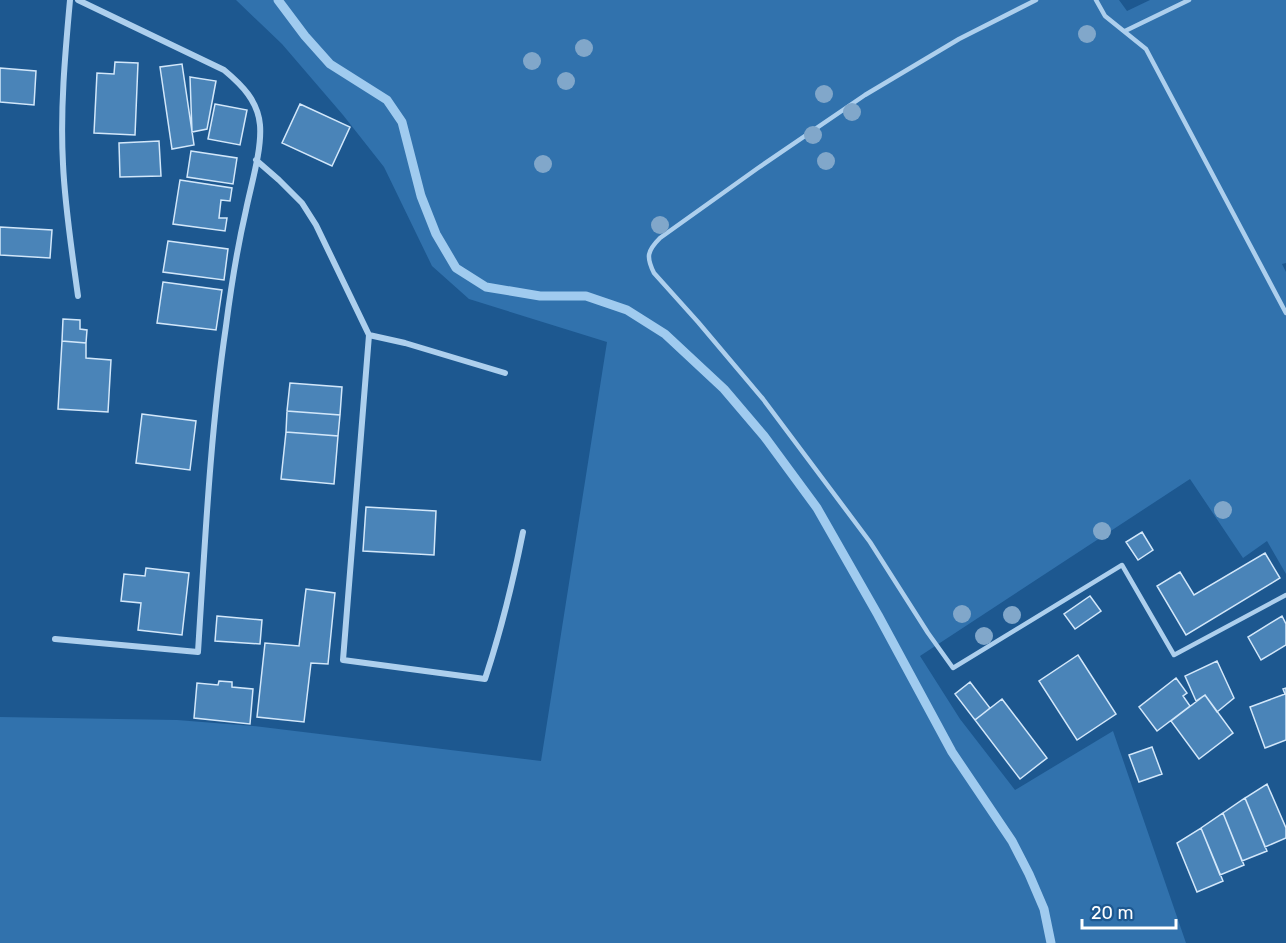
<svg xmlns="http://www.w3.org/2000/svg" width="1286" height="943" font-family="Rubik,sans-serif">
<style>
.green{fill:#3172ad}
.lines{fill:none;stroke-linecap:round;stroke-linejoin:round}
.stream{stroke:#a0cbef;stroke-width:9}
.building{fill:#4a84b8;stroke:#d2e7fa;stroke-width:1.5}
.lane{stroke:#adcfed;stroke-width:4.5}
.street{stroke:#adcfed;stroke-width:6}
.tree{fill:#81a7ca}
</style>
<rect width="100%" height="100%" fill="#1d5890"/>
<path class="green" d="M236 0H1119L1127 11 1150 0H1286V263L1282 264 1286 272V574L1267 541 1243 558 1190 479 920 656 960 719 1015 790 1113 731 1186 943H0V717L177 720 253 726 541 761 607 342 469 299 432 266 384 167 343 115 282 44Z"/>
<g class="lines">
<path class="stream" d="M278 0 305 36 330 64 387 100 402 122 421 196 436 234 456 268 486 287 540 296H586L627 310 665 334 724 389 764 436 817 508 878 615 952 752 1012 841 1029 874 1044 909 1051 943"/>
</g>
<path class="building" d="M115 62 138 63 135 135 94 133 97 73 114 74Z
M182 64 194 145 172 149 160 67Z
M0 68 36 71 34 105 0 102Z
M190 77 216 81 207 129 192 132Z
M215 104 247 110 240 145 208 139Z
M300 104 350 127 332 166 282 143Z
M159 141 161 176 120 177 119 143Z
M191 151 237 158 233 184 187 177Z
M180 180 232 188 230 201 221 200 219 218H227L225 231 173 224Z
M0 227 52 230 50 258 0 255Z
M168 241 228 249 224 280 163 272Z
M163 282 222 290 216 330 157 323Z
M63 319 80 320V329L87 330 86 343 62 341Z
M62 341 86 343V358L111 360 108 412 58 409Z
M290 383 342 387 340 415 287 411Z
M287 411 340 415 338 436 286 432Z
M142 414 196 421 190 470 136 463Z
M286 432 338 436 334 484 281 479Z
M366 507 436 511 434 555 363 551Z
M1142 532 1153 550 1138 560 1126 542Z
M1265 553 1280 578 1186 635 1157 586 1180 572 1194 595Z
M146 568 189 573 182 635 138 630 141 603 121 601 124 574 145 576Z
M306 589 335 593 328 664 311 663 304 722 257 717 265 643 299 646Z
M1090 596 1101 611 1075 629 1064 614Z
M217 616 262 620 260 644 215 641Z
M1282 616 1286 624V645L1261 660 1248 637Z
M1078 655 1116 714 1077 740 1039 681Z
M1217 661 1234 698 1217 712 1205 695 1196 701 1185 676Z
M1176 678 1187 693 1183 696 1190 706 1157 731 1139 707Z
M219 681 232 682V687L253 689 250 724 194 718 197 683 218 685Z
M970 682 990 708 975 720 955 694Z
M1286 688V740L1265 748 1250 707 1285 694 1283 689Z
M1205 695 1233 733 1199 759 1171 721Z
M1002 699 1047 758 1020 779 975 720Z
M1152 747 1162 774 1139 782 1129 755Z
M1267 784 1286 828V838L1265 847 1245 798Z
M1245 798 1267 851 1242 861 1223 813Z
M1223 813 1244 865 1220 875 1201 828Z
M1201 828 1223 881 1197 892 1177 843Z"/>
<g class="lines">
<path class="lane" d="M1036 0 959 39 865 95 758 168 660 238C647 251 646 257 654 273L698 322 763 399 870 542 928 633 953 668 1122 565 1174 655 1286 595
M1096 0 1105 16 1146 49 1286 313
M1125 31 1189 0"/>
<path class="street" d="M70 0C65 55 60 110 63 164 65 208 72 252 78 296
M256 160 279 180 302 203 316 225 369 335 343 660 485 679C501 631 513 582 523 532
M369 335 405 343 505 373
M55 639 198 652C205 543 210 434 226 326 231 287 237 249 246 210 251 185 262 150 260 125 258 101 242 85 224 70L78 0"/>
</g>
<g class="tree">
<circle cx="1087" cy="34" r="9"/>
<circle cx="584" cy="48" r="9"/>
<circle cx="532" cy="61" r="9"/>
<circle cx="566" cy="81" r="9"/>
<circle cx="824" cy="94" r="9"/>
<circle cx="852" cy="112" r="9"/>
<circle cx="813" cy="135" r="9"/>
<circle cx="826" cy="161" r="9"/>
<circle cx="543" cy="164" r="9"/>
<circle cx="660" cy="225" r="9"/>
<circle cx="1223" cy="510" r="9"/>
<circle cx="1102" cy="531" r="9"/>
<circle cx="962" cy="614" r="9"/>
<circle cx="1012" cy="615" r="9"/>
<circle cx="984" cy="636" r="9"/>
</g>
<path d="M1082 919v9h94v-9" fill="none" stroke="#ffffff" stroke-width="3"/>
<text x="1091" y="919" font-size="18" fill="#ffffff" stroke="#1d5890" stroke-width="4.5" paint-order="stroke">20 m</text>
</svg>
